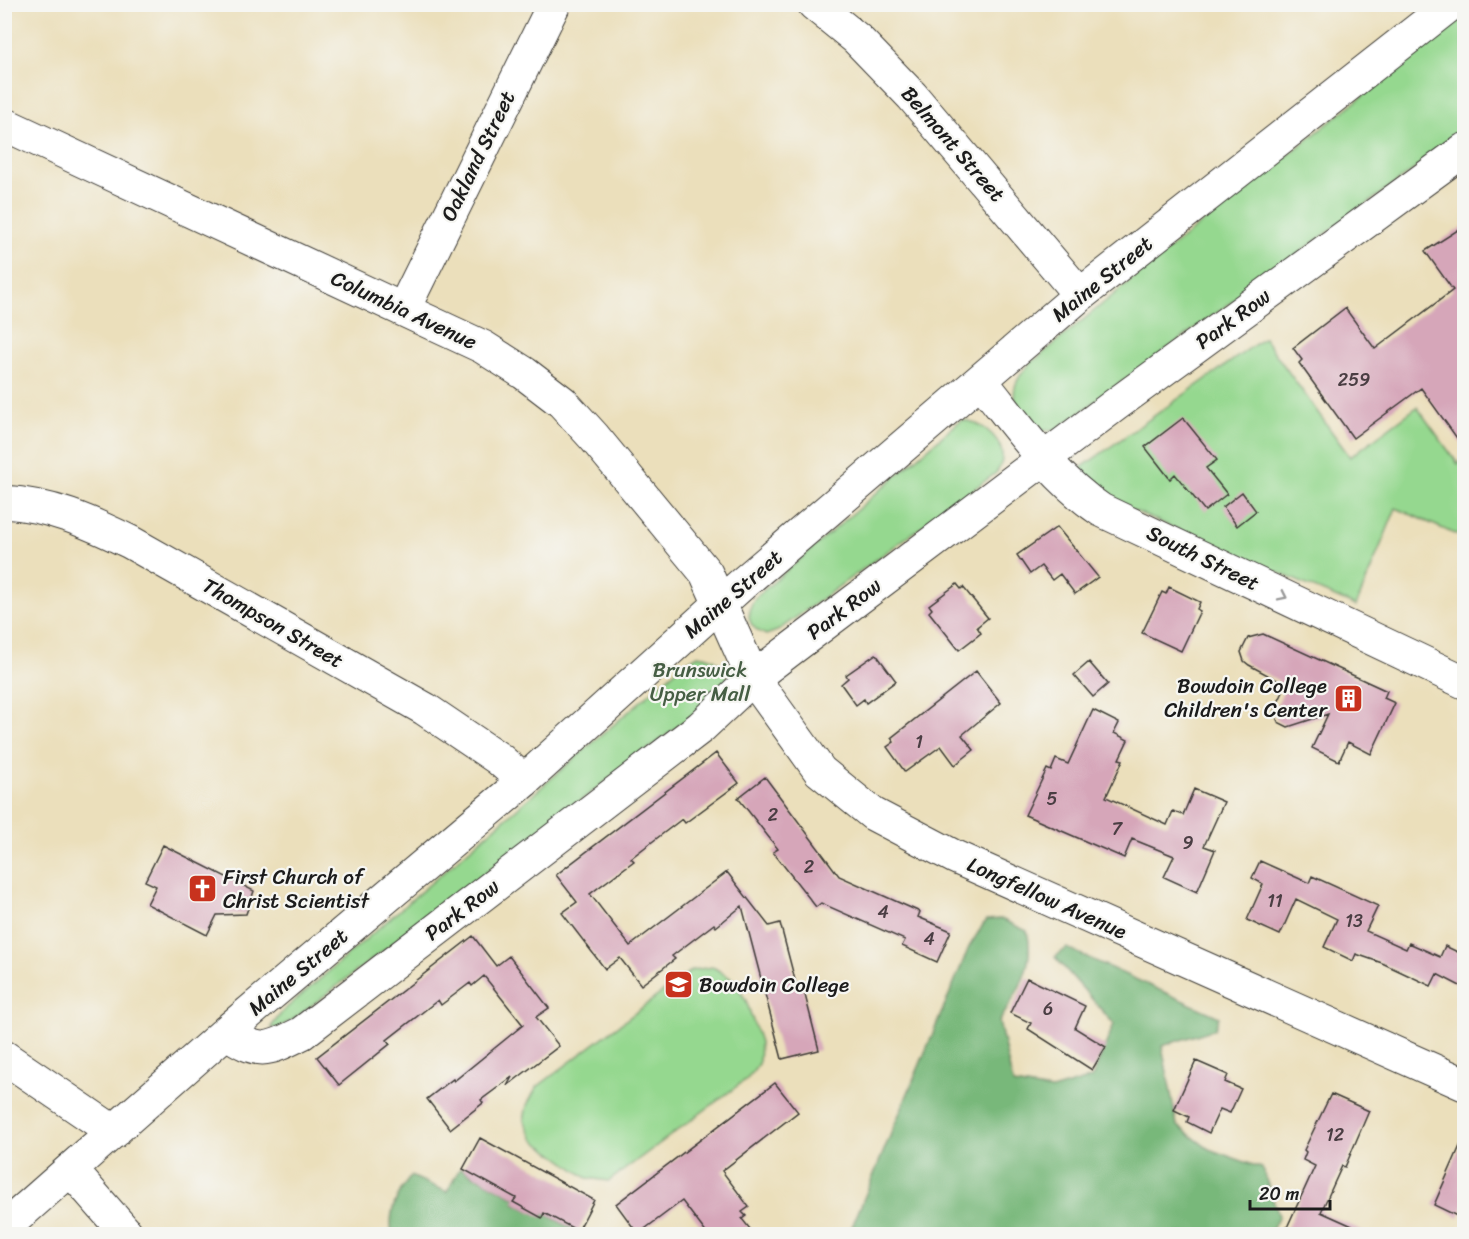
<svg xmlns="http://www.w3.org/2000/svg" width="1469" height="1239" font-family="Sriracha,sans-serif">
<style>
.green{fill:#95d88f;stroke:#587a56;stroke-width:1.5}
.forest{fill:#78b87a;stroke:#4a6a4b;stroke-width:1.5}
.building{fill:#d6a6b9}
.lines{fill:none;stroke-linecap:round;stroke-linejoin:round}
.minor-casing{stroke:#3b3934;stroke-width:35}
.minor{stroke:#fff;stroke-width:33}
.oneway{stroke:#999}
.labels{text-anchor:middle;stroke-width:4.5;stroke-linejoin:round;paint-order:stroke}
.number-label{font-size:18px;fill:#4a3e43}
.street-label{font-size:21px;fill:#1c1c1c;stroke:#f6f6f2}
.park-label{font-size:21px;fill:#465e44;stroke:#f6f6f2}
.poi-label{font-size:21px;fill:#1c1c1c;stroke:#f6f6f2;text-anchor:start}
</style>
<rect width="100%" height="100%" fill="#f6f6f2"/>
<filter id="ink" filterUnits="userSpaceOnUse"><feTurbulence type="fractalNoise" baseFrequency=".0167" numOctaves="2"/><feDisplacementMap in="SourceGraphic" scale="12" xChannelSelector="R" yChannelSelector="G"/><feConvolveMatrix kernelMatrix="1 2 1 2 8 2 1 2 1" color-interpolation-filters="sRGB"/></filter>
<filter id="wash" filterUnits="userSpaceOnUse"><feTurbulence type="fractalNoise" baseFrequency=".008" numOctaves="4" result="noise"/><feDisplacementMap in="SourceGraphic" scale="24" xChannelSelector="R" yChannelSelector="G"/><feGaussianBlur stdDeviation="1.35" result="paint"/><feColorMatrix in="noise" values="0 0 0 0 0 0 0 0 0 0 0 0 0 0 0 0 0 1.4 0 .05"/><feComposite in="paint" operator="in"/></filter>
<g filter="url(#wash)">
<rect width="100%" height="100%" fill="#ebdfbb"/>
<path class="green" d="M1464 16V133L1057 429 1042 431C1016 409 1001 393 1030 364L1159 257Z
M1264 338 1350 457 1417 407 1458 464 1464 458V538L1396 508 1356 606 1123 506 1075 472Z
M961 420C986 421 1015 449 996 473L777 631 766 635C747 627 745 615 755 598Z
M698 655C718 657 731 669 726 690L291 1021 275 1029 271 1027 283 1011 686 662Z
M713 967 732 979 746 1000 760 1042 759 1064 748 1078 609 1181 587 1178 534 1140 524 1120 527 1105 537 1087 692 970Z"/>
<path class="forest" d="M1001 919 1027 931C1036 966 1017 993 999 1022L1013 1084 1052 1090 1092 1078 1114 1024 1055 957 1067 948 1219 1017 1215 1029 1162 1046 1177 1125 1209 1149 1262 1168 1279 1216 1270 1234H849L969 947 986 920Z
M460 1168 516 1198 514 1203 542 1217 544 1213 581 1234H392C388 1211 397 1194 411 1176L447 1192Z"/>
<g id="blocks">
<path class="building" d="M1464 226V448L1421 388 1353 438 1299 363 1302 360 1293 348 1345 308 1375 349 1453 290 1425 251Z
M1183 418 1217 460 1206 468 1227 494 1205 511 1175 474 1170 479 1145 447Z
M1242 492 1256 511 1237 526 1223 507Z
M1057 527 1098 577 1075 594 1060 574 1052 580 1041 566 1030 574 1017 555Z
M957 584 961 589 963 587 988 618 977 627 981 633 959 650 929 612 932 609 929 605Z
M1169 587 1200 602 1197 609 1200 611 1181 651 1142 633 1162 592 1166 594Z
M1263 634 1387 691 1384 698 1395 703 1371 754 1348 742 1339 761 1312 748 1328 714 1288 727 1278 722 1274 711 1283 692 1275 689 1279 681 1249 665 1244 661 1241 652 1248 638Z
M876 654 896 681 866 703 864 699 856 705 841 684 848 678 846 675Z
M1089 662 1108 684 1093 697 1074 675Z
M976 671 1001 703 962 735 974 750 955 765 941 746 905 772 887 747 894 742 891 738Z
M1093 710 1119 723 1114 733 1128 740 1119 759 1123 760 1106 797 1167 825 1173 811 1183 815 1194 789 1224 802 1204 846 1215 850 1197 892 1164 877 1174 856 1132 839 1124 858 1025 815 1047 769 1051 771 1056 759 1068 764Z
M716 753 739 783 685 823 682 819 631 858 634 861 590 894 630 946 727 872 769 926 780 923 796 984 802 983 819 1050 782 1059 742 906 716 927 714 924 672 956 675 959 641 985 620 958 605 969 562 913 577 902 556 875Z
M765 777 839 876 920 912 918 917 951 931 937 962 902 946 905 940 821 903 816 907 773 852 778 849 738 798Z
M163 845 254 891 246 914 217 915 207 935 147 904 156 886 145 881Z
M1260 861 1309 883 1312 876 1378 906 1366 931 1406 949 1409 943 1440 957 1445 946 1464 955V988L1437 974 1431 986 1382 963 1356 954 1353 961 1324 947 1337 919 1296 899 1280 935 1247 920 1263 884 1252 878Z
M473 936 496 966 509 956 549 1008 536 1017 559 1046 507 1086 512 1077 481 1100 483 1103 450 1129 427 1099 453 1079 454 1081 523 1025 484 976 472 986 470 983 441 1005 438 1000 387 1040 390 1044 339 1085 317 1057Z
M1027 978 1085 1006 1075 1028 1106 1047 1092 1070 1028 1029 1031 1023 1010 1013Z
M1196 1061 1228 1075 1225 1082 1241 1089 1230 1113 1220 1109 1209 1133 1187 1122 1189 1117 1174 1110Z
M775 1083 798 1112 722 1171 749 1207 742 1212 746 1216 742 1219 754 1234H707L682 1201 638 1234 616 1204Z
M1331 1094 1369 1111 1345 1167 1342 1166 1321 1212 1370 1234H1284L1315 1166 1303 1160 1306 1152 1304 1150Z
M1464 1137V1205L1459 1217 1434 1205Z
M480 1138 594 1200 578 1231 544 1213 542 1218 513 1202 516 1198 463 1169Z"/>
</g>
</g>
<g filter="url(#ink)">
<use href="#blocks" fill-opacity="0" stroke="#3b3934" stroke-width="1.5"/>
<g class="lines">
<defs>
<path id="minor" d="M814 4 857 39 912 96 1080 295
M4 124 483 347 524 373 562 402 594 437 706 573 753 678 820 771 873 814 955 857 1464 1084
M404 308 554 4
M981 381C1017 425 1053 478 1101 510L1464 682
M4 502C51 505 89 522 130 542L425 709 499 759 524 781
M226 1032C260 1055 266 1051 302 1033L701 727 753 678 791 649 1115 405 1464 150
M4 1057 114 1132
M71 1170 127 1234
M4 1228 226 1032 524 781 742 584 1080 295 1451 4"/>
</defs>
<use href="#minor" class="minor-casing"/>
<use href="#minor" class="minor"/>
</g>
<defs><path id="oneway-chevron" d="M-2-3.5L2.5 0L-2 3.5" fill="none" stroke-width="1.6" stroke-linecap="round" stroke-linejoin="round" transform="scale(1.5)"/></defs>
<use class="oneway" href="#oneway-chevron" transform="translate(1283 596) rotate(26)"/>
</g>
<defs>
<symbol id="building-square" viewBox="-11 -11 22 22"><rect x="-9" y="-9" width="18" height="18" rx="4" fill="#c8321e" stroke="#f6f6f2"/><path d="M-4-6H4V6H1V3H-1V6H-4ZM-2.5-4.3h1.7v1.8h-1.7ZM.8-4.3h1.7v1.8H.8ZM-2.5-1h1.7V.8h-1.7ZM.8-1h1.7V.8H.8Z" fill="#fff"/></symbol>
<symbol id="church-square" viewBox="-11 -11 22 22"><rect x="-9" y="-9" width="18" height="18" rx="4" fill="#c8321e" stroke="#f6f6f2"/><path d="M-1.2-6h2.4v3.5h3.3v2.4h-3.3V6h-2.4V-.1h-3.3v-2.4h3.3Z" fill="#fff"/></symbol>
<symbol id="university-square" viewBox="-11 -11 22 22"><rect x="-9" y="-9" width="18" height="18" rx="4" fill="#c8321e" stroke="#f6f6f2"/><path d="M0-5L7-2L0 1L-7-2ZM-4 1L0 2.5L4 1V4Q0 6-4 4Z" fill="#fff"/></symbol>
</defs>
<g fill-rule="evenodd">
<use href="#building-square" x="1332" y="682" width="33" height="33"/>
<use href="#church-square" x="186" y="872" width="33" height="33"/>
<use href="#university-square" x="662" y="968" width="33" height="33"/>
</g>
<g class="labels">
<g class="number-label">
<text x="1354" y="386">259</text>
<text x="919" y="748">1</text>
<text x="1052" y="805">5</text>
<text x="773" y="821">2</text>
<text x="1117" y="835">7</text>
<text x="1188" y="849">9</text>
<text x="809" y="873">2</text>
<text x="1275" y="907">11</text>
<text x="883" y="918">4</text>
<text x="1354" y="927">13</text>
<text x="929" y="945">4</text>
<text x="1048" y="1015">6</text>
<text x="1335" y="1141">12</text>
</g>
<g class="street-label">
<text transform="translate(953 144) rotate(49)" y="7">Belmont Street</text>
<text transform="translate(478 156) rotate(-64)" y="7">Oakland Street</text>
<text transform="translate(1102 279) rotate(-39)" y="7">Maine Street</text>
<text transform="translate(404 310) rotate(25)" y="7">Columbia Avenue</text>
<text transform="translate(1233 319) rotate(-36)" y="7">Park Row</text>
<text transform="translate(1203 558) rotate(26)" y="7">South Street</text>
<text transform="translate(733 594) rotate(-41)" y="7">Maine Street</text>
<text transform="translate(844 609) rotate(-37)" y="7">Park Row</text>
<text transform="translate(273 623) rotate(30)" y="7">Thompson Street</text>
<text transform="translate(1047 898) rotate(24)" y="7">Longfellow Avenue</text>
<text transform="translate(462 910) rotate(-37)" y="7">Park Row</text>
<text transform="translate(298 972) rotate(-40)" y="7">Maine Street</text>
</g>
<g class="park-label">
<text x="700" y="677">Brunswick<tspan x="700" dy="24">Upper Mall</tspan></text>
</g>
<g class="poi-label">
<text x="1327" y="693" text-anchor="end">Bowdoin College<tspan x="1327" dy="24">Children's Center</tspan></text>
<text x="223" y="884">First Church of<tspan x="223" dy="24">Christ Scientist</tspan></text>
<text x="699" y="992">Bowdoin College</text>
</g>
</g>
<rect width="1469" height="1239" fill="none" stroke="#f6f6f2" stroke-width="24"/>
<path d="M1250 1200v9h80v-9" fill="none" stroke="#1c1c1c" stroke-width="3"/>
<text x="1259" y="1200" font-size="18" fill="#1c1c1c" stroke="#f6f6f2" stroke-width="4.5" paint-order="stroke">20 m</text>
</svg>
